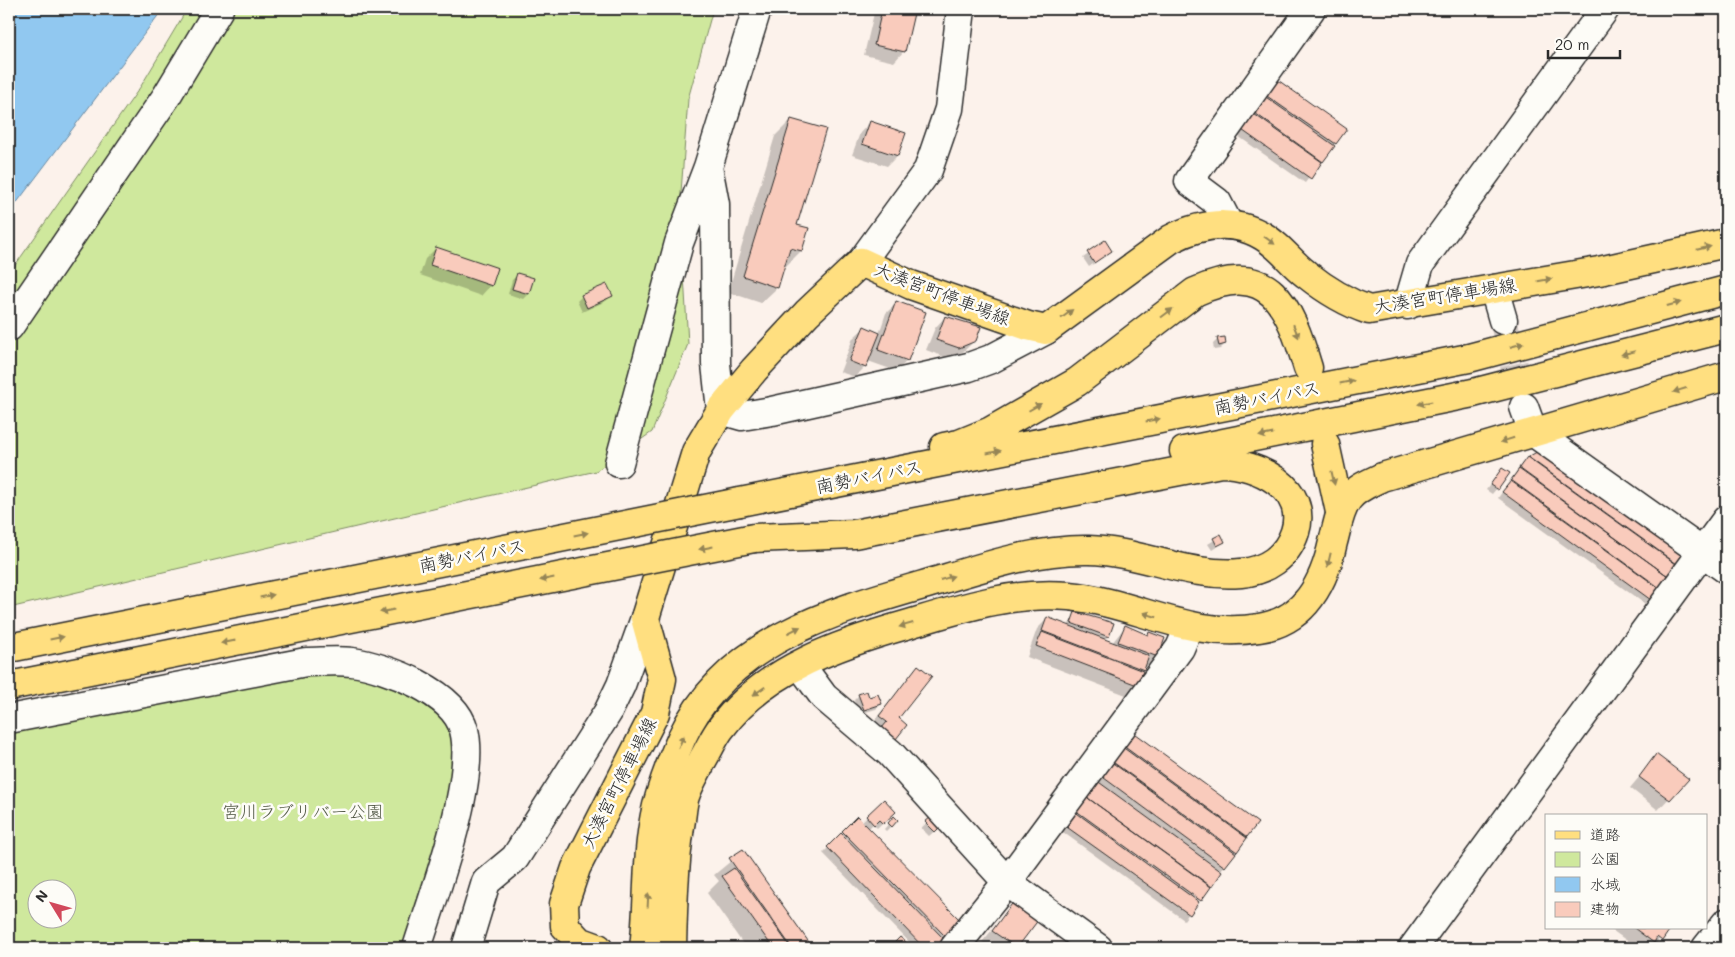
<svg xmlns="http://www.w3.org/2000/svg" width="1735" height="957" font-family="Mali,'Klee One',sans-serif">
<style>
.green{fill:#cfe89d;stroke:#7d8a64;fill-rule:evenodd}
.water{fill:#91c8f0;stroke:#6889a1}
.shadow{fill:#0003}
.building{fill:#f9cbbc;stroke:#2b2b2b}
.lines{fill:none;stroke-linecap:round;stroke-linejoin:round}
.minor-tunnel{stroke:#d2cac5;stroke-width:28;stroke-dasharray:28 14;stroke-linecap:butt}
.highway-tunnel{stroke:#d2cac5;stroke-width:28;stroke-dasharray:28 14;stroke-linecap:butt}
.minor-casing{stroke:#2b2b2b;stroke-width:31}
.major-casing{stroke:#2b2b2b;stroke-width:31}
.highway-casing{stroke:#2b2b2b;stroke-width:31}
.minor{stroke:#fdfcf7;stroke-width:28}
.major{stroke:#ffdf80;stroke-width:28}
.highway{stroke:#ffdf80;stroke-width:28}
.highway-bridge-casing{stroke:#2b2b2b;stroke-width:31;stroke-linecap:butt}
.highway-bridge{stroke:#ffdf80;stroke-width:28}
.oneway{fill:#958556}
.labels{text-anchor:middle;stroke-width:5;stroke-linejoin:round;paint-order:stroke}
.street-label{font-size:18px;fill:#2b2b2b;stroke:#fdfcf7}
.park-label{font-size:18px;fill:#545a48;stroke:#fdfcf7}
</style>
<rect width="100%" height="100%" fill="#fcf2eb"/>
<filter id="ink" filterUnits="userSpaceOnUse"><feTurbulence type="fractalNoise" baseFrequency=".02" numOctaves="2"/><feDisplacementMap in="SourceGraphic" scale="10" xChannelSelector="R" yChannelSelector="G"/><feConvolveMatrix kernelMatrix="1 2 1 2 8 2 1 2 1" color-interpolation-filters="sRGB"/></filter>
<g filter="url(#ink)">
<path class="green" d="M187 9H713L688 99 680 206 688 344 652 432 596 471 9 608V274L141 86Z
M319 670 356 671 406 692 443 719 456 746 452 793 404 948H9V729ZM38 890H68V920H38Z"/>
<path class="water" d="M9 9H163L9 213Z"/>
<path class="shadow" d="M875 9H914L904 51 894 62 864 55Z
M1421 9H1435L1429 15Z
M1271 84 1346 129 1305 183 1235 134Z
M791 120 795 225 801 251 785 267 783 266 777 288 761 303 728 292 775 136Z
M870 122 897 156 887 166 852 155 860 133Z
M1105 242 1111 251 1089 267 1083 258Z
M436 248 491 285 481 296 420 275 425 259Z
M517 275 528 294 523 299 508 294 512 280Z
M582 296H611L606 301 582 312 577 301Z
M897 303 924 313 907 361 896 371 868 361 865 367 855 377 840 372 853 338 864 328 879 334 886 313Z
M945 317 975 340 964 351 947 358 926 350 935 328Z
M1218 339 1225 344 1220 349 1214 350 1213 344Z
M1542 451 1683 553 1645 604 1498 498 1522 463Z
M1498 474H1509L1492 494 1486 490Z
M1221 536 1224 542 1212 550 1208 544Z
M1075 614 1108 636 1104 640 1112 643 1125 627 1147 636 1149 634 1157 657 1146 667 1144 666 1136 684 1126 695 1027 657 1037 629 1048 618 1068 626Z
M918 667 897 719 895 738 885 749 869 727Z
M859 695 868 698 881 704 876 709 859 714 854 700Z
M1127 738 1256 823 1184 920 1060 830Z
M1657 756 1687 779 1658 810 1630 788Z
M884 801 894 812 877 828 873 824 868 829 961 923 935 948H915L823 853 857 818 861 822Z
M894 818 897 820 886 831 884 829Z
M931 819 939 827 929 836 921 828Z
M743 851 811 948H746L707 893 719 881 714 875Z
M1015 903 1037 920 1015 948H991L982 942Z
M1609 928H1669L1652 948H1637Z"/>
<path class="building" d="M882 9H915L905 52 874 45Z
M1275 78 1347 129 1336 144 1264 94Z
M1263 95 1335 146 1323 162 1252 111Z
M1251 112 1322 162 1311 179 1239 128Z
M791 119 826 129 797 225 809 228 802 251 790 248 778 288 743 276Z
M870 121 906 133 898 156 862 144Z
M1105 240 1112 251 1094 263 1087 252Z
M436 247 498 268 492 286 430 265Z
M517 273 534 278 529 294 512 289Z
M607 284 613 296 587 308 581 295Z
M896 301 926 312 908 361 878 350Z
M945 316 981 327 976 341 959 348 936 340Z
M864 326 880 333 866 368 849 361Z
M1225 337 1226 344 1219 346 1217 338Z
M1542 449 1685 553 1677 564 1528 457Z
M1527 457 1676 564 1668 576 1519 468Z
M1502 468 1510 473 1498 490 1490 485Z
M1519 469 1668 576 1660 588 1511 480Z
M1511 481 1659 588 1651 600 1502 492Z
M1221 534 1225 542 1217 546 1213 538Z
M1075 612 1114 623 1109 637 1071 623Z
M1047 617 1149 656 1144 670 1042 631Z
M1125 625 1148 635 1149 632 1165 638 1158 657 1118 642Z
M1042 632 1143 671 1137 685 1036 646Z
M918 665 932 676 899 718 907 725 896 739 882 728 887 722 879 716Z
M867 691 869 697 878 694 882 704 864 710 858 694Z
M1132 731 1258 823 1247 837 1122 745Z
M1121 746 1247 838 1237 852 1110 760Z
M1656 754 1689 779 1670 800 1639 777Z
M1110 761 1236 853 1225 867 1100 775Z
M1096 780 1222 872 1212 887 1085 796Z
M1085 796 1211 887 1201 901 1075 810Z
M884 799 896 812 883 824 879 820 874 825 866 816Z
M1074 811 1199 902 1190 915 1064 825Z
M857 816 963 923 947 938 842 831Z
M894 816 898 820 892 827 888 823Z
M931 817 940 827 935 832 925 822Z
M841 833 945 940 937 948H924L827 847Z
M743 849 813 948H792L729 858Z
M734 868 791 948H773L722 876Z
M1014 901 1039 919 1017 948 992 931Z
M1634 928H1671L1662 941 1657 937 1654 943Z
M900 937 913 948H889Z"/>
<g class="lines">
<path class="minor-tunnel" d="M1504 323 1523 403"/>
<path class="highway-tunnel" d="M1308 368 1325 444"/>
<defs>
<path id="minor" d="M708 167 715 204 716 364 721 410 742 416 772 411 969 367 991 359 1046 330
M1229 225 1217 202 1189 181 1311 9
M861 262 928 170 949 109 961 9
M1494 289 1503 320
M1408 305 1420 264 1605 9
M9 327 166 97 219 9
M1524 407 1533 432 1726 569
M619 463 679 243 708 167 757 9
M801 666 824 697 890 753 1007 882 1098 948
M9 719 306 662C321 662 337 660 352 662 387 667 454 692 464 730 477 781 433 896 417 948
M466 948 486 882 515 858 608 712 621 685 645 618
M954 948 1007 882 1180 648 1189 627
M1413 948 1726 520
M1706 948 1726 923"/>
<path id="major" d="M598 948 579 941 565 926 564 904 576 868 655 713 662 679 645 618 696 452 721 410 754 370 807 313 861 262 911 285 1028 326 1046 330 1171 239C1206 221 1244 218 1275 245 1286 254 1294 265 1306 274 1326 290 1345 302 1369 310L1599 271 1726 243
M672 948C673 907 674 867 680 826 682 816 682 805 685 796 689 784 697 771 703 759 709 749 714 737 721 728 764 669 842 643 909 624 962 608 1013 591 1069 596 1135 602 1190 640 1259 628 1305 621 1324 583 1333 542 1337 528 1339 511 1348 499 1356 488 1370 483 1382 477L1726 376"/>
<path id="highway" d="M1325 444 1340 512
M944 447 959 444 991 431 1077 382 1195 292C1270 258 1289 305 1308 368
M1184 451 1473 393 1726 328
M740 502 1469 358 1726 290
M644 948C650 898 645 843 660 795 666 775 674 755 682 737 728 637 841 609 937 581 986 566 1037 549 1089 550 1140 551 1190 578 1241 573 1266 571 1287 557 1295 532 1309 488 1257 463 1221 463L854 534 754 538"/>
</defs>
<use href="#minor" class="minor-casing"/>
<use href="#major" class="major-casing"/>
<use href="#highway" class="highway-casing"/>
<use href="#minor" class="minor"/>
<use href="#major" class="major"/>
<use href="#highway" class="highway"/>
<defs>
<path id="highway-bridge" d="M9 648 740 502
M9 686 754 538"/>
</defs>
<use href="#highway-bridge" class="highway-bridge-casing"/>
<use href="#highway-bridge" class="highway-bridge"/>
</g>
<defs><path id="oneway-solid" d="M-6-.8H1V-3.2L6.5 0L1 3.2V.8H-6Z" transform="scale(1.25)"/></defs>
<g class="oneway">
<use href="#oneway-solid" transform="translate(1269 240) rotate(36)"/>
<use href="#oneway-solid" transform="translate(1704 248) rotate(-13)"/>
<use href="#oneway-solid" transform="translate(1545 280) rotate(-10)"/>
<use href="#oneway-solid" transform="translate(1674 304) rotate(-15)"/>
<use href="#oneway-solid" transform="translate(1167 313) rotate(-37)"/>
<use href="#oneway-solid" transform="translate(1067 314) rotate(-37)"/>
<use href="#oneway-solid" transform="translate(1296 331) rotate(68)"/>
<use href="#oneway-solid" transform="translate(1517 345) rotate(-15)"/>
<use href="#oneway-solid" transform="translate(1628 353) rotate(166)"/>
<use href="#oneway-solid" transform="translate(1347 382) rotate(-11)"/>
<use href="#oneway-solid" transform="translate(1680 390) rotate(163)"/>
<use href="#oneway-solid" transform="translate(1425 403) rotate(169)"/>
<use href="#oneway-solid" transform="translate(1035 407) rotate(-30)"/>
<use href="#oneway-solid" transform="translate(1153 420) rotate(-11)"/>
<use href="#oneway-solid" transform="translate(1266 435) rotate(169)"/>
<use href="#oneway-solid" transform="translate(1507 440) rotate(163)"/>
<use href="#oneway-solid" transform="translate(994 452) rotate(-11)"/>
<use href="#oneway-solid" transform="translate(1333 478) rotate(77)"/>
<use href="#oneway-solid" transform="translate(581 534) rotate(-11)"/>
<use href="#oneway-solid" transform="translate(706 548) rotate(169)"/>
<use href="#oneway-solid" transform="translate(1329 560) rotate(103)"/>
<use href="#oneway-solid" transform="translate(947 578) rotate(-16)"/>
<use href="#oneway-solid" transform="translate(547 579) rotate(169)"/>
<use href="#oneway-solid" transform="translate(267 596) rotate(-11)"/>
<use href="#oneway-solid" transform="translate(387 611) rotate(169)"/>
<use href="#oneway-solid" transform="translate(1150 615) rotate(-163)"/>
<use href="#oneway-solid" transform="translate(906 625) rotate(164)"/>
<use href="#oneway-solid" transform="translate(794 630) rotate(-27)"/>
<use href="#oneway-solid" transform="translate(57 638) rotate(-11)"/>
<use href="#oneway-solid" transform="translate(228 642) rotate(169)"/>
<use href="#oneway-solid" transform="translate(759 691) rotate(145)"/>
<use href="#oneway-solid" transform="translate(681 742) rotate(-67)"/>
<use href="#oneway-solid" transform="translate(648 900) rotate(-87)"/>
</g>
</g>
<g class="labels">
<g class="street-label">
<text transform="translate(942 294) rotate(21)" y="6">大湊宮町停車場線</text>
<text transform="translate(1445 296) rotate(-9)" y="6">大湊宮町停車場線</text>
<text transform="translate(1267 398) rotate(-11)" y="6">南勢バイパス</text>
<text transform="translate(869 477) rotate(-11)" y="6">南勢バイパス</text>
<text transform="translate(472 556) rotate(-11)" y="6">南勢バイパス</text>
<text transform="translate(619 783) rotate(-63)" y="6">大湊宮町停車場線</text>
</g>
<g class="park-label">
<text x="303" y="818">宮川ラブリバー公園</text>
</g>
</g>
<rect width="1735" height="957" fill="none" stroke="#fdfcf7" stroke-width="30"/>
<rect x="15" y="15" width="1705" height="927" fill="none" stroke="#2b2b2b" stroke-width="2" filter="url(#ink)"/>
<rect x="1545" y="814" width="162" height="115" fill="#fdfcf7" stroke="#a9a8a5"/>
<rect x="1555" y="831" width="25" height="8" fill="#ffdf80" stroke="#a9a8a5"/>
<text x="1590" y="840" font-size="15" fill="#2b2b2b">道路</text>
<rect x="1555" y="852" width="25" height="15" fill="#cfe89d" stroke="#a9a8a5"/>
<text x="1590" y="864" font-size="15" fill="#2b2b2b">公園</text>
<rect x="1555" y="877" width="25" height="15" fill="#91c8f0" stroke="#a9a8a5"/>
<text x="1590" y="890" font-size="15" fill="#2b2b2b">水域</text>
<rect x="1555" y="902" width="25" height="15" fill="#f9cbbc" stroke="#a9a8a5"/>
<text x="1590" y="914" font-size="15" fill="#2b2b2b">建物</text>
<g transform="translate(52 904) rotate(307)"><circle r="24" fill="#fdfcf7" stroke="#a9a8a5"/>
<path d="M0-4L9 19L0 12L-9 19Z" fill="#d1495b"/>
<text y="-8" font-size="14" font-weight="bold" text-anchor="middle" fill="#2b2b2b">N</text>
</g>
<path d="M1548 50v8h72v-8" fill="none" stroke="#2b2b2b" stroke-width="2.5"/>
<text x="1555" y="50" font-size="15" fill="#2b2b2b" stroke="#fdfcf7" stroke-width="4" paint-order="stroke">20 m</text>
</svg>
